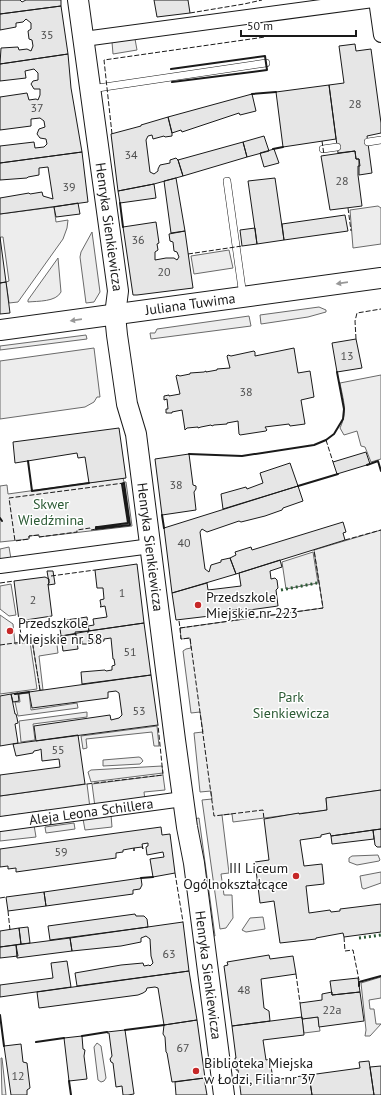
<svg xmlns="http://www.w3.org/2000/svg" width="381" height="1095" font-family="'PT Sans',sans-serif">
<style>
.green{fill:#ededed;stroke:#6a6a6a}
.building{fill:#e6e6e6;stroke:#1a1a1a}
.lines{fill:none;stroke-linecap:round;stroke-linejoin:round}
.lane-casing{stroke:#1a1a1a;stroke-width:8}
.street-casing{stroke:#1a1a1a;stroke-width:16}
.secondary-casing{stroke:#1a1a1a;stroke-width:22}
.lane{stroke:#fff;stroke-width:7}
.street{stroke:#fff;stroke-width:14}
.secondary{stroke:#fff;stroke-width:20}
.hedge{stroke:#2b5a34;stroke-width:3;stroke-dasharray:2 3;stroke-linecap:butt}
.fence{stroke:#1a1a1a;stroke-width:1;stroke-dasharray:5 2;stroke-linecap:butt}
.wall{stroke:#1a1a1a;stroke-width:2}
.oneway{fill:#989898}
.poi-dot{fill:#c62828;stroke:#fff;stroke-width:1.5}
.labels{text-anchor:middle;stroke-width:3;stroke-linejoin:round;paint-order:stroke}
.number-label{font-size:12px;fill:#4d4d4d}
.street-label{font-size:14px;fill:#1a1a1a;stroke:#fff}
.park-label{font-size:14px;fill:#2b5a34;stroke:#fff}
.poi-label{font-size:14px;fill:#1a1a1a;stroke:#fff;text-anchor:start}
</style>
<rect width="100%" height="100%" fill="#fff"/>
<path class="green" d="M135 39 137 50 113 54 112 42Z
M378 206 381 208V244L353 248 350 210Z
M54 207 56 222 68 220 67 228 63 239 18 302 9 303 6 282 9 281 3 237H0V214Z
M92 232 100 292 94 302 86 303 80 257 81 252Z
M229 250 233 268 194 274 191 256Z
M58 258 61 292C56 302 38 301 28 302V300Z
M319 307 326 310V312L308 317 261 324 260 315Z
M249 316 251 326 151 339 150 333H155L157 329Z
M86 335 87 339 0 350V346Z
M94 348 100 397H97L94 402 85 407 0 419V361Z
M381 375V459L371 462 365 447 361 446 357 431 344 435 340 428C348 411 343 400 340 383Z
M123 478 124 482H126L132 526 39 537V535L29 536V539L0 542V486L7 485 8 494Z
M381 530V790L326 798 327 810 233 822 232 814 222 815 229 873 221 874 224 895H232L233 918 226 928 220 929 202 800 212 799 211 791 200 792 194 733 203 732 200 712 191 713 183 651 186 649 191 648 190 638 181 639 180 628 323 608 314 550Z
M9 547 11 559 0 560V549Z
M313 552 318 583 286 589 282 562Z
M11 584 16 615 9 616 0 609V586Z
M0 615 13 624 15 644 30 642 37 689 0 694Z
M56 637 58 653 39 656 43 690H40L32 640Z
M29 693 31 710 77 703 78 708 18 716 15 702H20L19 694Z
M87 712V717L33 724 35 740 21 742 19 721Z
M157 726 159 746H154L152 732 86 739 87 748 83 749 81 736Z
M139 757 141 758 143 761 140 764 103 766V760Z
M162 766 163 773 91 782 88 772 91 770Z
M163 775 165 790 144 792 145 800 95 807 92 784Z
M87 784 90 808C75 805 62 809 48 813L47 810 28 813 21 817 20 814 0 817V796Z
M111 815 112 827 85 830 83 819Z
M199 818 215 936H212L194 819Z
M74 823 75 829 46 833 45 827Z
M34 825 36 837 0 841V829Z
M378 855 380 860 379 861 357 865 349 862V858L352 856Z
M381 872V883L364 889 362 888 360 876Z
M263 917 265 929 246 932 242 930 250 918Z
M381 977V998L369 1000 370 1009H374L376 1024H381L370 1036H365L366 1030 361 983Z
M318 1017 320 1031 304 1033 302 1019Z
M97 1043 101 1046 106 1078 104 1081 101 1082 98 1080 94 1047Z
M1 1058H2L6 1095H2Z"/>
<path class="building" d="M0 0H20L22 2 26 0H61V6L0 14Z
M154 0H188L190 13 157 17Z
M61 6 68 54 0 64 1 48 18 47 19 50 27 49 31 51 33 46 32 40 29 39 28 31 31 29V23L26 19 23 22 16 23V27L0 30V14Z
M355 44 356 51 371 49 381 123V133L367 136 372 173 359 175V159H356L355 151 338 153 329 85 344 83 339 46Z
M68 54 71 88 82 152 0 163V146L34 142 35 148 44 147 47 144 46 139 40 138 37 134 39 129 45 127 44 121 40 118 31 119V126L0 130V97L27 93 29 100 36 99 38 100 40 95V89H34L31 84 33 81 38 80V73L34 69 25 71 26 78 0 81V64Z
M329 85 336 139 283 147 276 92Z
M252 94 256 111 240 115 239 113 182 132 181 130 172 133 168 117Z
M168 117 172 133V136L165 137 164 136 153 139 152 135 148 136 146 140 150 172 154 174 158 171V169L160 165 170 163V160L176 158 178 160 183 176 154 184 118 191 111 134 141 126V125Z
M264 136 269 151 247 157 243 142Z
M243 142 247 157 183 176 178 160Z
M274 149 279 163 264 167 260 153Z
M355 151 356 159H359L360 166H358V175L362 206 330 210 321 156Z
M82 152 88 202 0 214V198L29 193 30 194 42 192 43 196 53 199 48 167 39 168V175L28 177 27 178 0 180V163Z
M176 178 185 231 171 233 164 181Z
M275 178 284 240 257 244 248 181Z
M154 184 156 198 120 203 118 191Z
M78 203 80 214 56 217 54 207Z
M345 215 348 231 284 240 282 224Z
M156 222 159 243 157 244 158 250 155 252V260L166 258H174L177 260 179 257 177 252 174 251 173 242 170 241 169 234 185 231 193 288 137 295H133L123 227Z
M255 228 257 244 242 246 240 230Z
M0 237 6 282 0 283Z
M6 282 10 313 0 314V283Z
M356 339 362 368 337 372 332 343Z
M294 348 298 373 310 371 314 397 301 400 305 424 290 426 289 424 265 427 267 430 266 431 240 435 239 434 238 421 227 423V424L214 425 212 426 211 425 201 427 198 428V427L187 428 185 430 182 410 172 412V413H166V409H168L167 399 164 400V396L169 395V396L180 394 176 376 177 375 180 376 190 374V373L204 372 206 371V372L217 370V369L230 368 227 356 228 355 231 356 254 351 255 352V356Z
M119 428 126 478 89 483 85 457 78 458 77 453 15 463 13 442Z
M366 452 370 464 337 474 333 462Z
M189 454 193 485 196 486V489L194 492 196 510 162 515 155 459Z
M290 463 298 486 223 509 221 494 246 487 247 489 263 483 260 473Z
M298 486 303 501 283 508 282 510 265 516 241 522 239 521 207 532 202 529 200 532 205 569 209 572 211 565 221 562V560L230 558 236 574 172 593 164 528Z
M343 522 346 532 343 533 345 540 236 574 230 558 236 555 235 552 251 547 252 550Z
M280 560 282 567 270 571 271 579 275 578 277 580 278 588 276 590 278 606 242 611 241 609 227 611V614L176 620 172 593 207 583 208 590 241 586 239 573Z
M137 564 144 623 89 631 88 626 94 625 93 619 107 617 105 606 100 607 101 606 100 600 104 599 103 588H97L95 570Z
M47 571H53L55 584 48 585 49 583Z
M45 577 49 579V583L48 584 52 616 19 621 14 581Z
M87 617 89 631 61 636 59 621Z
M144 623 151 675 82 684 81 672 105 670 106 671 112 670V666L115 665 114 659H113L111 638 104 639V641L89 644 88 631Z
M88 631 89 644H82V641L77 642 75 632Z
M76 634 78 649 63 651 61 636Z
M151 675 158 725 36 741 34 726 110 715 111 720 119 718 122 715 119 693 116 691 108 692V698L32 708 29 692Z
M18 693 19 701 13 702 11 694Z
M11 694 15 714H16L17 718 18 723 15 724 18 743 0 746V696Z
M78 735 85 784 0 796V775L60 767 59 759 42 761 41 749 39 750 34 751 33 753 16 756 13 744Z
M381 790V829L331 836 330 833 321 835V837L300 840 304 866 322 864 324 884 306 886 309 913 330 910 331 912 340 911V909L381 904V932L344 937 343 933 316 938V939L280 943 274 901 260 903 255 862 269 860 264 819 299 813V814L327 810 326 798Z
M161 827 162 835 170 834 175 873 153 877 150 859 164 857 163 852 147 855 146 847 148 846V843L142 844 143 849 142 847 134 848V851V848L123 850V852L116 853V858L16 872V868L8 869V866L0 867V849Z
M381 829V847H377L375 845 373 830Z
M373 830 374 839 332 844 331 836Z
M141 878 142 885 140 889 133 890V894L46 906 44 892Z
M44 892 46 906 8 911 6 897Z
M135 914 136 916H144L147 919 148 927 50 940 48 926Z
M183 922 189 971 77 986 75 973 121 965 143 963 144 966 149 965 150 966 153 963 151 956 150 939 146 936 141 938V942L121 946 72 951 70 938Z
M28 927 30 943 21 944 19 928Z
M19 928 21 944 0 947V931Z
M70 938 72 951 17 958 16 945Z
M16 945 18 956 0 958V947Z
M269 955 270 959 293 956 296 974 261 979 264 1008 269 1011 270 1021 232 1026 224 966 228 965 227 962Z
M67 961 71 987 0 997V985L53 978 51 963Z
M189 971 197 1020 164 1025 158 988 155 987 147 988 146 991 143 993 138 995 39 1008 37 992Z
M358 978 360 992 332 995 330 981Z
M332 992V995L360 992 364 1021 319 1027 318 1017 302 1019 300 1003 322 1000V994Z
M302 1017 304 1035 263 1040 266 1060 270 1059 273 1080 309 1075 312 1095H241L238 1070H236L235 1058H236L232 1026Z
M197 1020 205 1078 172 1082 167 1053 166 1052 165 1037 163 1034 164 1025Z
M125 1030 134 1094 128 1095H123L122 1086 116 1087 113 1063 111 1062 110 1059 112 1056 109 1033H107V1032Z
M82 1036 83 1049 85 1050 84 1056 87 1079 69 1081 64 1038Z
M21 1044 23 1062 27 1063 30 1088 27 1090V1095H11L4 1046Z
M369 1061 374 1095H312L309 1075 360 1068 359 1062Z
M381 1066V1095H374L370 1067Z
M204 1078 207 1095H176L175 1082Z"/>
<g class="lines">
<defs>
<path id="lane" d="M91 89 266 63
M368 142 381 140
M323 149 337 147
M227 181 243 296"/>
<g id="street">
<path d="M376 0 381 35"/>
<path d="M84 39 373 0"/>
<path d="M0 566 151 546"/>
<path id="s1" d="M0 824 183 799"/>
</g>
<g id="secondary">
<path id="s2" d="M78 0 118 291 115 315 117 335 127 404 136 434 175 740 187 827 194 863 224 1095"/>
<path id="s3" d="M0 330 381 278"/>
</g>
</defs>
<use href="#lane" class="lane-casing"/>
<use href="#street" class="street-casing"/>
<use href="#secondary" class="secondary-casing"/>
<use href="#lane" class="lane"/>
<use href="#street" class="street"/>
<use href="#secondary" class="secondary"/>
<path class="hedge" d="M281 590 317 583
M359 938 381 935"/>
<path class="fence" d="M190 13 244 4 262 0
M112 134 104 60 265 37
M322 141 324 155
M348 208 351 231
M188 254 242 246
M356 339 355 321 357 313 381 309
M326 440 333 462
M96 529 91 530 90 528 77 530V532L39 537V535L29 536V539L15 541 9 498 124 483
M345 540 381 530
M51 576 95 570
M0 583 14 581
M19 621 22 642 32 640
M179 621 180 628 323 608 314 550
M180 628 181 639 190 638 214 816 263 810 264 819
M0 645 22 642
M40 690 32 640 61 636
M87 784 163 775 158 725
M175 873 183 922
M0 898 6 897
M8 911 10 930
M344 937 345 951 353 950 359 980
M296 974 300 1003"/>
<path class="wall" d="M171 69 265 56 267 70 172 82
M252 94 276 92
M273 149 283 147
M120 203 123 227
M189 454 242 456 314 445 326 440 334 434 343 419 344 409 337 372
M28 461 32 491 89 483
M367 465 378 461 381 471
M124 483 130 525 96 529V527H98L128 523 122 484Z
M298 486 338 474
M162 515 164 528
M0 518 2 521
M15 694 29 692
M141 878 153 877
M359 986V982L381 976
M0 1015 4 1046
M125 1030 164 1025
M82 1036 107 1032
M36 1042 64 1038
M69 1081 71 1095"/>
</g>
<defs><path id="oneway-solid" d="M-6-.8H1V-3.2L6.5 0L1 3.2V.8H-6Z"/></defs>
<g class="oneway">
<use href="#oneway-solid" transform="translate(342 283) rotate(172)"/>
<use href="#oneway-solid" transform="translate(76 320) rotate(172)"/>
</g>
<g class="poi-dot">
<circle cx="198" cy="605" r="4"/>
<circle cx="10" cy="631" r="4"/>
<circle cx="296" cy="876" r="4"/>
<circle cx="196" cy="1071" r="4"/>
</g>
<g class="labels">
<g class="number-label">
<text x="47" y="39">35</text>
<text x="355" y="108">28</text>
<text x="37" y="112">37</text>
<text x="131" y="159">34</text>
<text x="342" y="185">28</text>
<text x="69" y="191">39</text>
<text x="138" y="244">36</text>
<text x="164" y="276">20</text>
<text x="347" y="360">13</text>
<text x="246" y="396">38</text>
<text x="176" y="489">38</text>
<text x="184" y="547">40</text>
<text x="122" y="597">1</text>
<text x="33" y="604">2</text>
<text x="130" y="656">51</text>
<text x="139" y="715">53</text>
<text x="58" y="754">55</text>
<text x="61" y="856">59</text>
<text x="169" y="958">63</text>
<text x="244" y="994">48</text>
<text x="332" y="1014">22a</text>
<text x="183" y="1052">67</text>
<text x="18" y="1080">12</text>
</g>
<g class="street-label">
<text dy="5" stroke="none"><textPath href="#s2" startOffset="229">Henryka Sienkiewicza</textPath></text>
<text dy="5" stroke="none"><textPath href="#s3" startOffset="192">Juliana Tuwima</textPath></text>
<text dy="5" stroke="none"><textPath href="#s2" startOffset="553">Henryka Sienkiewicza</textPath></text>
<text dy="5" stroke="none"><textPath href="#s1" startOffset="92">Aleja Leona Schillera</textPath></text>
<text dy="5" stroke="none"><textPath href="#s2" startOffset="985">Henryka Sienkiewicza</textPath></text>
</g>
<g class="park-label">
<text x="51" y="509">Skwer<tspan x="51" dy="16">Wiedźmina</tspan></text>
<text x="291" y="702">Park<tspan x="291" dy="16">Sienkiewicza</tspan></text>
</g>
<g class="poi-label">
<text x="206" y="602">Przedszkole<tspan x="206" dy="16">Miejskie nr 223</tspan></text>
<text x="18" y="628">Przedszkole<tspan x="18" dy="16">Miejskie nr 58</tspan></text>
<text x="288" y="873" text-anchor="end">III Liceum<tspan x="288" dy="16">Ogólnokształcące</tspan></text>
<text x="204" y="1068">Biblioteka Miejska<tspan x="204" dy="16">w Łodzi, Filia nr 37</tspan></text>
</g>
</g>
<path d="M241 30v6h115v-6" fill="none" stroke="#1a1a1a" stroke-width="2"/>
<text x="247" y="30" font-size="12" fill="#1a1a1a" stroke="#ffffff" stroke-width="3" paint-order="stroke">50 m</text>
</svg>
